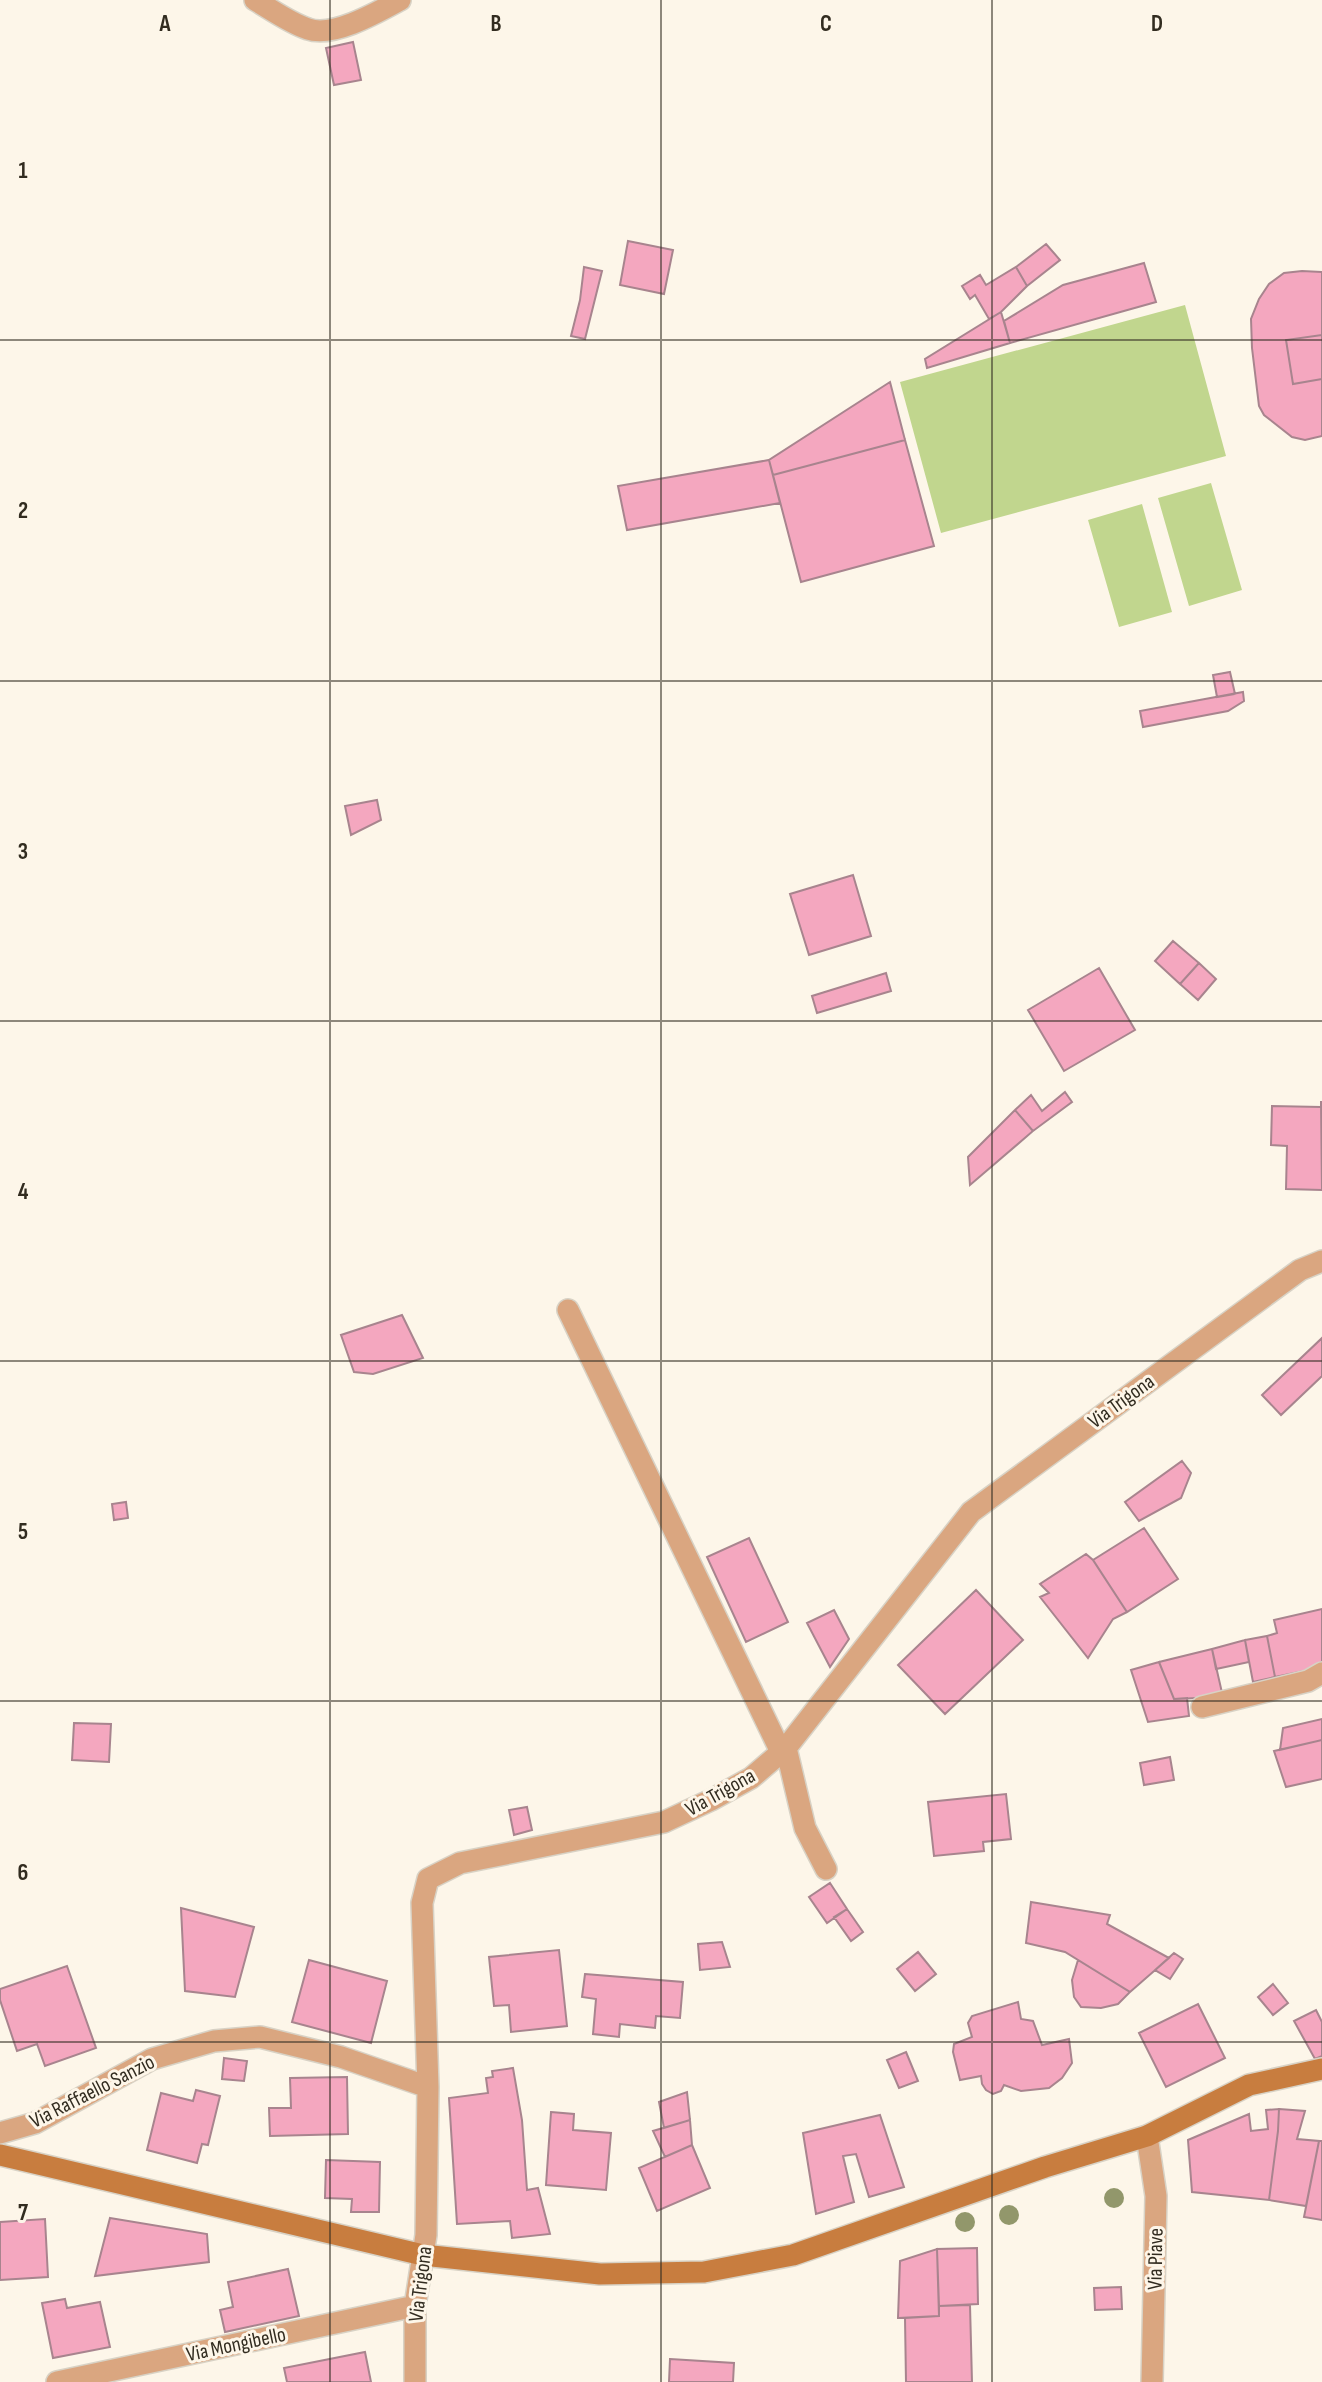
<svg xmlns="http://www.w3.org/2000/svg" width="1322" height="2382" font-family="'Sofia Sans Condensed',sans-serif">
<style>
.green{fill:#c1d68e}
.building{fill:#f4a7bf;stroke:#a8848e;stroke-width:2}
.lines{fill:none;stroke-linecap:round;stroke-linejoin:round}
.street-casing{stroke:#d8d2c5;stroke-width:24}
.secondary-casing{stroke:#d8d2c5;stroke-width:24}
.street{stroke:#daa680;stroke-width:21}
.secondary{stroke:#c87d3f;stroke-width:21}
.tree{fill:#92976b}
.grid{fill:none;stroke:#322c20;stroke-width:2;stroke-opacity:0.55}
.labels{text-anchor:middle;stroke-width:6;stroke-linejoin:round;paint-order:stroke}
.street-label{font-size:21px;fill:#322c20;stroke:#fdf6e9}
.grid-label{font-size:23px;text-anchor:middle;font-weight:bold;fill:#322c20;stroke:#fdf6e9;stroke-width:6;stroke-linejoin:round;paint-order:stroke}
</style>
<rect width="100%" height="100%" fill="#fdf6e9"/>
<path class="green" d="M1185 305 1226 456 941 533 900 382Z
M1211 483 1242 590 1189 606 1158 498Z
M1142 504 1172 612 1119 627 1088 520Z"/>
<path class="building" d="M353 42 361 80 334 85 326 48Z
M628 241 673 250 664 294 620 285Z
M1046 244 1060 260 1027 286 1016 267Z
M1144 263 1156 302 1010 343 1004 321 1063 285Z
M584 267 602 271 585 339 571 336 580 300Z
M1016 267 1027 286 1001 312 989 319 975 295 970 299 962 286 980 275 986 285Z
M1302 271 1322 272V335L1286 340 1293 384 1322 379V436L1305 440 1292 437 1264 415 1259 406 1252 348 1251 319 1259 299 1269 284 1284 273Z
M1001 312 1010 343 927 368 925 359Z
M1322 335V379L1293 384 1286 340Z
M890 382 905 440 773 475 769 460Z
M905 440 934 546 801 582 773 475Z
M769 460 780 503 627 530 618 486Z
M1230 672 1235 694 1217 697 1213 675Z
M1243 692 1244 701 1228 711 1143 727 1140 711Z
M377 800 381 820 351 835 345 806Z
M853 875 871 936 809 955 790 894Z
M1173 941 1199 963 1180 984 1155 961Z
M1199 963 1216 979 1198 1000 1180 984Z
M1099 968 1135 1030 1064 1071 1028 1010Z
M886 973 891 991 817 1013 812 996Z
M1065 1092 1072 1102 1033 1131 1015 1110 1031 1095 1042 1111Z
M1321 1101 1322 1190 1286 1189 1287 1146 1271 1145 1272 1106 1321 1107Z
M1015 1110 1033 1131 970 1185 968 1157Z
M402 1315 423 1358 373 1374 354 1372 341 1335Z
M1322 1338V1376L1281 1415 1262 1395Z
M1182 1461 1191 1473 1181 1498 1139 1521 1125 1502Z
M126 1502 128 1518 114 1520 112 1504Z
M1144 1528 1178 1579 1127 1612 1093 1560Z
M749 1538 788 1622 746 1642 707 1557Z
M1086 1554 1093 1560 1127 1612 1113 1619 1088 1658 1040 1597 1049 1593 1040 1584Z
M976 1590 1023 1640 945 1714 898 1665Z
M1322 1609V1662L1304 1671 1275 1677 1267 1636 1277 1633 1274 1620Z
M834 1610 849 1639 830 1667 807 1623Z
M1267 1636 1275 1677 1253 1682 1245 1640Z
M1245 1640 1249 1662 1216 1669 1212 1649Z
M1212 1649 1223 1697 1174 1699 1159 1662Z
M1159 1662 1174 1699 1187 1698 1189 1716 1148 1722 1131 1670Z
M1322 1719V1740L1280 1750 1283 1728Z
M74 1723 111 1724 109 1762 72 1760Z
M1322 1740V1779L1286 1787 1274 1751Z
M1170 1757 1174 1780 1144 1785 1140 1763Z
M1006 1794 1011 1839 983 1842 984 1851 934 1856 928 1802Z
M527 1807 532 1830 514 1835 509 1810Z
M830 1883 847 1909 827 1923 809 1897Z
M1031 1902 1110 1915 1107 1924 1169 1958 1130 1992 1065 1952 1026 1943Z
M181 1908 254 1927 235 1997 185 1991Z
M847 1909 863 1932 851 1941 834 1917Z
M722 1942 730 1967 700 1970 698 1944Z
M559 1950 567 2026 511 2032 509 2005 494 2006 489 1957Z
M918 1952 936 1974 915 1991 897 1969Z
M1174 1953 1183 1959 1170 1979 1155 1970Z
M309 1960 387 1981 371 2043 292 2022Z
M1078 1960 1130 1992 1118 2004 1101 2008 1081 2007 1074 1997 1072 1980Z
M67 1966 96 2048 45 2066 37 2044 17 2051 0 2000V1989Z
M585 1974 683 1982 680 2018 656 2016 655 2028 620 2024 619 2037 593 2034 596 1999 582 1997Z
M1273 1984 1288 2003 1273 2015 1258 1997Z
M1018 2002 1021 2019 1033 2021 1042 2045 1069 2039 1072 2063 1062 2078 1049 2088 1021 2091 1004 2085 1001 2091 993 2094 986 2090 982 2084 981 2076 960 2080 953 2052 954 2044 972 2037 968 2023 972 2016Z
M1198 2004 1225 2058 1166 2087 1139 2033Z
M1316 2010 1322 2022V2056L1315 2059 1294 2021Z
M906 2052 918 2081 899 2088 887 2060Z
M224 2058 247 2061 244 2081 222 2079Z
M513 2068 522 2120 527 2190 538 2188 550 2234 512 2238 510 2221 457 2224 449 2098 488 2093 486 2078 493 2077 492 2071Z
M347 2077 348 2134 270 2136 269 2108H291L290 2078Z
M196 2090 220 2096 208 2145 202 2144 197 2163 147 2150 161 2093 193 2101Z
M687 2092 690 2120 664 2128 659 2102Z
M1279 2109 1305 2111 1297 2139 1319 2141 1306 2206 1269 2200 1278 2131Z
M1279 2109 1278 2131 1269 2200 1192 2192 1188 2140 1249 2114 1251 2131 1268 2129 1266 2110Z
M551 2112 574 2114 573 2130 611 2133 606 2190 546 2185Z
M880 2115 904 2187 869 2197 856 2154 843 2156 854 2202 816 2214 803 2133Z
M690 2120 692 2145 665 2157 653 2131Z
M1319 2141H1322V2220L1304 2217Z
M692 2145 710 2188 657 2211 639 2168Z
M326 2160 380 2162 379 2212H351L352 2199 325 2198Z
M110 2218 207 2234 209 2262 95 2276Z
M45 2219 48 2277 0 2280V2222Z
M977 2248 978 2304 939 2306 937 2249Z
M937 2249 939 2316 898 2318 900 2261Z
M288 2269 299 2316 225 2332 220 2310 233 2307 228 2282Z
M1121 2287 1122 2309 1095 2310 1094 2288Z
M65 2299 67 2308 100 2302 110 2347 53 2358 42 2303Z
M970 2305 972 2382H906L905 2318 939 2316V2306Z
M365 2352 371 2382H287L284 2368Z
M670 2359 734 2363 733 2382H669Z"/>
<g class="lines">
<defs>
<path id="street" d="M255 0C272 10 290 23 308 29 333 38 378 12 400 0
M568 1310 781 1752
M1202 1707 1308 1681 1322 1673
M786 1748 805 1828 826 1869
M0 2133 35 2123 152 2059 214 2041 260 2037 341 2057 428 2087
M1147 2136 1156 2196 1152 2382
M57 2382 415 2306
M415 2382V2306L426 2235 428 2087 422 1903 428 1879 460 1863 664 1822 711 1800 751 1778 786 1748 971 1512 1300 1270 1322 1261"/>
<path id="secondary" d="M0 2155 423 2255 600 2274 704 2272 793 2255 1045 2167 1147 2136 1249 2085 1322 2069"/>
</defs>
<use href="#street" class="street-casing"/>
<use href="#secondary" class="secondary-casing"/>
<use href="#street" class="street"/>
<use href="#secondary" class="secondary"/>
</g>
<g class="tree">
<circle cx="1114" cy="2198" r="10"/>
<circle cx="1009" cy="2215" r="10"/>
<circle cx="965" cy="2222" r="10"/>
</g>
<path class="grid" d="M330 0V2382M661 0V2382M992 0V2382M0 340H1322M0 681H1322M0 1021H1322M0 1361H1322M0 1701H1322M0 2042H1322"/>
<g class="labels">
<g class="street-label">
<text transform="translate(1121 1401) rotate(-36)" y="7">Via Trigona</text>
<text transform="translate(720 1792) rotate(-29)" y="7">Via Trigona</text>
<text transform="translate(92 2091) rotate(-27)" y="7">Via Raffaello Sanzio</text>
<text transform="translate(1155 2259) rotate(-89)" y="7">Via Piave</text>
<text transform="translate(420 2284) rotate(-83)" y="7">Via Trigona</text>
<text transform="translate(236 2344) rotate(-12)" y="7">Via Mongibello</text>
</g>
</g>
<g class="grid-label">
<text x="165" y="31">A</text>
<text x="496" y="31">B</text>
<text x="826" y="31">C</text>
<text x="1157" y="31">D</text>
<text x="23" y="178">1</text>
<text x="23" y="518">2</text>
<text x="23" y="859">3</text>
<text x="23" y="1199">4</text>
<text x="23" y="1539">5</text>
<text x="23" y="1880">6</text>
<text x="23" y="2220">7</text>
</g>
</svg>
